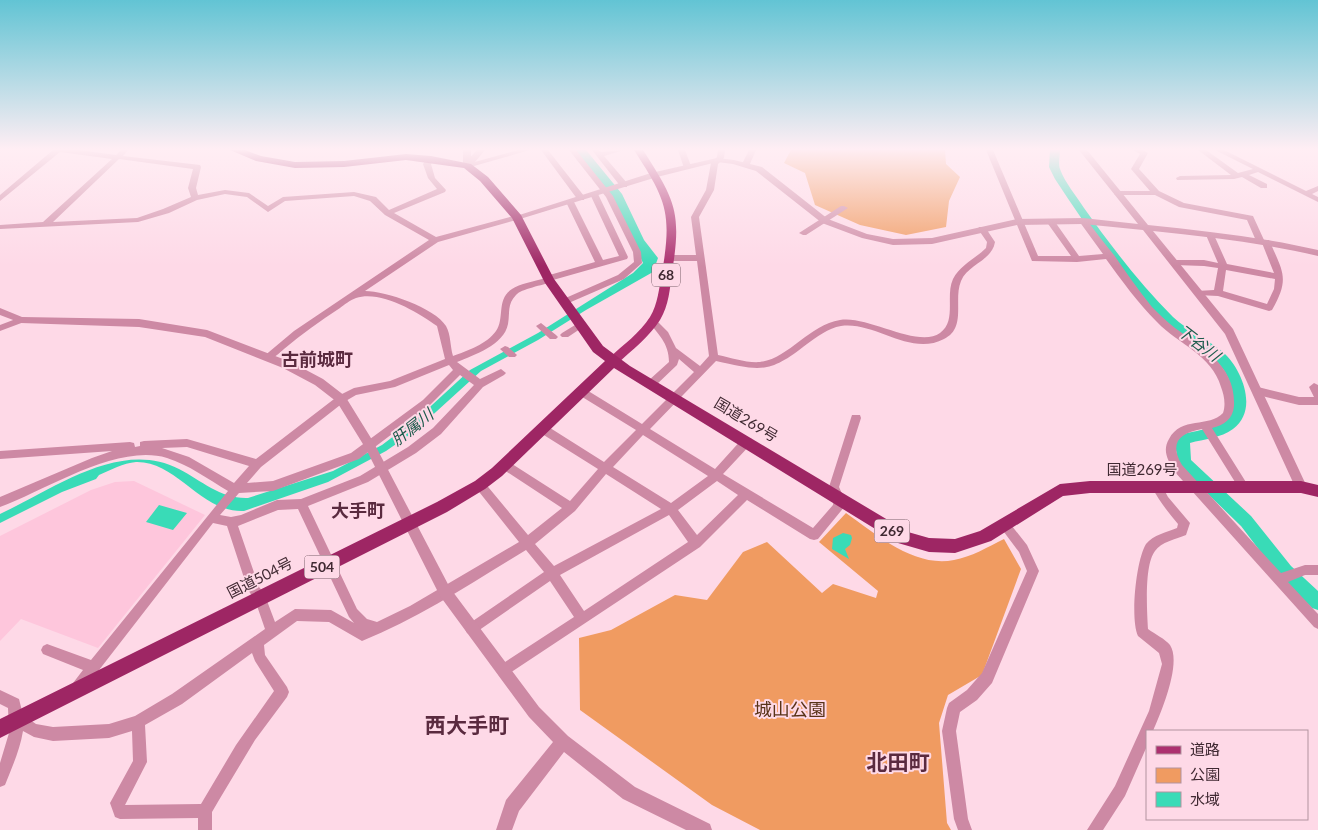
<svg xmlns="http://www.w3.org/2000/svg" width="1318" height="830" font-family="Lato,'Noto Sans JP',sans-serif">
<style>
.built{fill:#fec6dc}
.green{fill:#f09b61}
.water{fill:#39dbb7}
.lines{fill:none;stroke-linecap:round;stroke-linejoin:round}
.river{fill:#39dbb7;fill-rule:evenodd}
.minor{fill:#cd89a4;fill-rule:evenodd}
.tertiary{fill:#cd89a4;fill-rule:evenodd}
.primary{fill:#ac306f;fill-rule:evenodd}
.trunk{fill:#9e2664;fill-rule:evenodd}
.labels{text-anchor:middle;stroke-width:4;stroke-linejoin:round;paint-order:stroke}
.shield{fill:#fed9e7;stroke:#795e68;stroke-width:1}
.shield-label{font-size:14px;font-weight:bold;fill:#402932}
.street-label{font-size:15px;fill:#402932;stroke:#fed9e7}
.water-label{font-size:16px;font-style:italic;fill:#1c5a4b;stroke:#fed9e7}
.quarter-label{font-size:18px;font-weight:bold;fill:#5a2a3f;stroke:#fed9e7}
.near-park-label{font-size:18px;fill:#593318;stroke:#fed9e7}
.near-quarter-label{font-size:21px;font-weight:bold;fill:#5a2a3f;stroke:#fed9e7}
</style>
<rect width="100%" height="100%" fill="#fed9e7"/>
<path class="built" d="M134 481 205 515 98 648 21 619 0 641V536L91 490 115 482Z"/>
<path class="green" d="M791 150H945L946 164 960 177 949 201 946 227 906 235 860 225 815 205 805 173 784 163Z
M846 513C876 534 914 568 954 560 971 557 988 547 1004 539L1021 569 982 675 948 695 939 723 947 823 951 830H760L712 805 580 710 579 638 611 630 675 595 707 600 743 552 767 542 822 593 833 584 876 598 878 591 819 542Z"/>
<path class="water" d="M574 150H586L622 194 644 240 658 258 653 272 586 310 538 340 481 371 415 431 386 451 328 482 244 511C201 513 177 461 136 462 123 463 111 470 99 475L96 479 62 492 0 523V514C52 490 120 438 179 469 202 481 221 499 248 498L333 471 382 445 419 417 470 370 538 333 633 273 643 263 611 195Z
M159 505 187 513 173 530 146 522Z
M843 533 851 535 852 538 850 545 845 549 849 559 832 549 833 538Z"/>
<g class="lines">
<path class="river" d="M1050 150H1060C1060 156 1058 164 1060 169 1065 183 1076 195 1084 208 1111 246 1140 284 1173 317 1188 331 1207 339 1223 352 1242 369 1259 410 1233 429 1221 438 1204 439 1190 443L1191 460 1251 516 1291 566 1318 591V610L1312 608 1279 576 1241 526 1179 466 1175 445 1180 435C1195 430 1224 429 1231 413 1236 399 1231 380 1223 369 1208 348 1181 340 1163 322 1122 279 1088 229 1055 179L1049 167Z"/>
<path class="minor" d="M53 150H79L116 155 121 150H128L123 156 200 165 201 167 196 188 198 195 225 190 249 193 268 206 283 197 354 192 376 197 389 210 437 189 428 178 423 164 428 157H434L435 159 431 164 435 178 446 190 445 192 394 213 436 237 517 215 521 217 520 219 438 242 365 291C386 291 435 308 446 326 451 335 450 346 453 356 467 351 487 344 496 331 505 318 496 299 512 289 519 284 536 281 545 278L546 276 595 262 566 202 567 200H570L574 202 603 260 619 256 590 194 594 192 598 194 628 257 627 259 553 280 552 282C543 285 521 289 516 295 507 304 510 313 508 324 504 345 474 355 457 362L480 379 501 369 506 373 504 375 483 387 441 434 416 453 368 482 308 506 357 609 367 619 377 622 410 606 519 542 476 488 475 485 476 482 480 480 484 482 528 535 562 508 501 468 500 465 501 462 505 461 509 462 570 501 598 469 539 432 538 429 539 426H547L604 462 636 430 579 395 577 392 579 389H585L642 424 694 372 679 359 677 365 654 387H648L646 384 648 381 669 362C669 343 658 334 648 321L649 319H655L668 332 676 348 700 366 709 356 697 261H669L665 258 669 255H696L691 217 706 190 711 163 717 157 718 150H725L724 158 718 164 714 190 699 217 718 355C732 358 746 363 760 362 788 359 809 325 840 320 868 315 918 349 940 333 957 321 945 296 953 279 960 265 975 259 986 248L987 242 978 229 979 227H985L995 242C992 261 968 264 961 281 953 300 967 328 944 339 910 357 875 321 841 326 828 328 817 337 807 344 769 374 761 371 716 361L650 429 715 469 743 438H751L752 441 751 444 723 474 813 528 833 505 834 498 829 487 851 418 852 415H860L861 418 839 487 844 498 845 506 818 539 814 540 810 539 747 500 700 547 504 677 499 676 498 671 499 666 574 617 550 581 475 633 471 635 467 633 465 629 467 625 544 572 526 550C473 582 419 618 362 641L329 622 297 621 264 645 265 655 287 687 289 692 287 697 255 740 219 800 212 812V830H198V818L120 819 115 817 110 803 133 761 132 731 109 738 53 741 34 737 23 731C20 750 12 767 5 785L0 787V763L9 733 8 708 0 704V690L19 699 23 715 36 724 53 727 109 724 135 716 172 694 265 629 255 600 248 590 227 526 213 523 82 692 77 694 72 692 70 687 83 670 43 654 41 650 43 646 47 644 91 660 228 491C208 479 189 465 167 458 117 443 47 490 0 507V497L92 458 112 451 0 459V451L130 442 134 443 135 447 140 446V442L144 441 187 439 256 459 338 396 354 388 390 381 445 359 437 326C417 312 381 290 356 298 350 300 344 305 340 308 320 321 302 334 284 349 278 354 272 361 265 359L263 357 294 331 429 240 385 215 370 201 354 196 285 201 268 212 247 197 225 194 197 200 169 213 138 222 0 229V225L43 222 112 159 60 152 0 201V195ZM119 159 193 169 188 188 191 197 163 209 137 218 53 222ZM449 365 453 370 423 400 351 453 273 481 247 483 261 467 344 402 356 395 395 387ZM460 375 474 385 433 428 408 447 360 476 301 499 277 500 241 515 231 517 220 515 239 493 273 491 359 459 429 406ZM643 435 708 476 671 503 613 467ZM187 447 249 466 234 483 189 457 162 448ZM606 474 661 509 554 566 535 544 575 511ZM717 481 738 495 697 535 678 510ZM298 509 349 617 354 623 331 610 295 609 275 622 264 593 259 587 238 526 278 510ZM669 515 688 542 584 611 560 575ZM252 653 255 661 274 691 236 745 201 804 125 805 147 762 145 725 182 704Z
M463 150H471V163L518 150H530L467 168 463 166Z
M541 150H548L584 196V200H578Z
M569 150H576L613 196 641 252 642 263 624 279 564 305 560 302 561 300 618 275 634 262 633 252 606 197Z
M592 150H599L601 152 624 150 604 156 627 183V187H621Z
M678 150H685L691 166 690 168H684Z
M749 150H756L749 166H743L742 164Z
M986 150H993L1038 256H1071L1046 221 1050 219H1053L1079 256 1103 254 1079 221 1080 219H1086C1095 231 1105 244 1114 255 1126 272 1138 290 1152 307 1159 314 1166 321 1175 328 1202 348 1236 365 1234 406 1233 419 1224 425 1212 428L1249 487 1248 490 1244 492 1240 490 1202 429C1179 433 1169 443 1182 465L1281 573 1305 565H1318V575H1305L1288 582 1318 614V629L1314 627 1174 471C1168 460 1162 451 1169 439 1181 416 1209 428 1223 413 1226 404 1224 395 1221 387 1211 354 1179 345 1157 322 1138 303 1122 281 1106 259L1077 262 1032 261Z
M1133 150H1143L1148 153 1139 169 1159 191 1184 203 1253 216 1264 240H1269L1270 242C1283 272 1290 279 1272 310L1269 311 1218 296 1197 295 1196 293 1197 291 1214 290 1218 268 1204 266 1175 265 1172 264V260H1204L1218 263 1206 235 1210 233 1214 235 1227 264 1274 273 1262 243H1257L1247 220 1179 207 1155 195H1115L1114 193 1118 191H1150L1131 169 1140 154ZM1226 270 1275 279 1274 289 1267 304 1223 291Z
M1198 150H1206L1238 173 1253 169 1215 150H1224L1306 191 1318 186V191L1312 194 1318 197V202L1258 172 1249 175 1267 184V188H1261L1242 177 1234 179 1177 180 1176 178 1180 176 1231 175Z
M841 206H844L848 208 806 235H803L799 233Z
M21 317 24 318 25 320 24 322 0 331V325Z
M580 322 583 323 584 325 583 327 568 337H562L560 335 562 333Z
M541 323 556 335 558 337 556 339H550L538 328 536 326Z
M505 346 508 347 517 355 515 357H509L500 349Z
M1314 383 1318 385V405H1299L1258 395 1253 391 1258 387 1299 397H1314L1309 387Z
M1157 482 1161 484 1168 497 1190 523 1186 535C1176 539 1161 542 1155 551 1144 565 1147 611 1148 629 1155 634 1165 639 1170 645 1182 663 1161 713 1153 731H1147V746L1125 796 1103 830H1087L1115 786 1149 711 1162 664 1159 653 1138 636C1130 619 1136 560 1146 544 1153 535 1167 532 1177 528L1178 524C1168 512 1159 501 1152 487L1153 484Z
M1004 519 1008 521 1027 545 1039 571 992 683 977 700 960 712 956 731 968 819 972 830H958L954 819 942 731 947 708 949 703 967 690 982 673 1027 571 1019 552 998 524 1000 521Z"/>
<path class="tertiary" d="M477 150H485L470 168H464V164Z
M1079 150H1087L1148 225C1205 231 1262 237 1318 250V256C1264 243 1209 237 1153 231L1233 329 1307 487 1305 491 1301 492 1297 491 1225 334 1143 230 1083 224 1017 225 932 244 893 245 862 238 822 223 756 171 733 164 717 162 657 177 520 219 517 220 513 217 651 173 717 158 734 160 762 167 828 219 867 234 893 239 932 238 1017 219 1083 218 1138 224Z
M0 308 22 317 139 319 207 330 291 362 323 379 345 396 374 443 450 588 539 707 568 736 635 787 710 824 712 830H686L623 799 564 752 519 811 512 830H496L506 800 553 742 529 717 440 596 366 449 337 402 315 385 283 368 205 337 139 327 21 323 0 315Z"/>
<path class="primary" d="M634 150H643C675 200 682 212 672 272 670 288 669 305 660 320 649 337 632 350 617 364H609L607 361 609 358C623 345 640 333 650 317 658 304 659 288 662 273 672 213 667 201 634 150Z"/>
<path class="trunk" d="M230 150H245L261 156 295 162 344 161 406 154 431 156 471 164 488 177 521 215 554 279 603 346 630 366 908 532 929 538 955 539 980 531 1060 484 1090 481H1301L1318 485V497L1301 493H1090L1063 496 991 541 955 553 929 552 898 543 614 368 502 476 485 489 447 512 0 738V719L437 502 475 481 492 468 605 361 593 352 545 283 512 218 480 181 464 168 406 160 344 167 295 168 256 161Z"/>
</g>
<linearGradient id="sky" x2="0" y2="1"><stop stop-color="#62c4d4"/><stop offset="0.56" stop-color="#ffeef4"/><stop offset="1" stop-color="#ffeef4" stop-opacity="0"/></linearGradient>
<rect width="1318" height="266" fill="url(#sky)"/>
<g class="labels">
<g class="shield">
<rect x="652" y="263.5" width="28" height="23" rx="4"/>
<rect x="874.5" y="519.5" width="35" height="23" rx="4"/>
<rect x="304.5" y="555.5" width="35" height="23" rx="4"/>
</g>
<g class="shield-label">
<text x="666" y="280">68</text>
<text x="892" y="536">269</text>
<text x="322" y="572">504</text>
</g>
<g class="street-label">
<text transform="translate(746 420) rotate(31)" y="5">国道269号</text>
<text x="1142" y="475">国道269号</text>
<text transform="translate(260 578) rotate(-27)" y="5">国道504号</text>
</g>
<g class="water-label">
<text transform="translate(1199 343) rotate(37)" y="6">下谷川</text>
<text transform="translate(412 427) rotate(-38)" y="6">肝属川</text>
</g>
<g class="quarter-label">
<text x="317" y="366">古前城町</text>
<text x="358" y="517">大手町</text>
</g>
<g class="near-park-label">
<text x="790" y="716">城山公園</text>
</g>
<g class="near-quarter-label">
<text x="467" y="733">西大手町</text>
<text x="898" y="770">北田町</text>
</g>
</g>
<rect x="1146" y="730" width="162" height="90" fill="#fed9e7" stroke="#b2939f"/>
<rect x="1156" y="746" width="25" height="8" fill="#ac306f" stroke="#b2939f"/>
<text x="1190" y="755" font-size="15" fill="#402932">道路</text>
<rect x="1156" y="768" width="25" height="15" fill="#f09b61" stroke="#b2939f"/>
<text x="1190" y="780" font-size="15" fill="#402932">公園</text>
<rect x="1156" y="792" width="25" height="15" fill="#39dbb7" stroke="#b2939f"/>
<text x="1190" y="805" font-size="15" fill="#402932">水域</text>
</svg>
